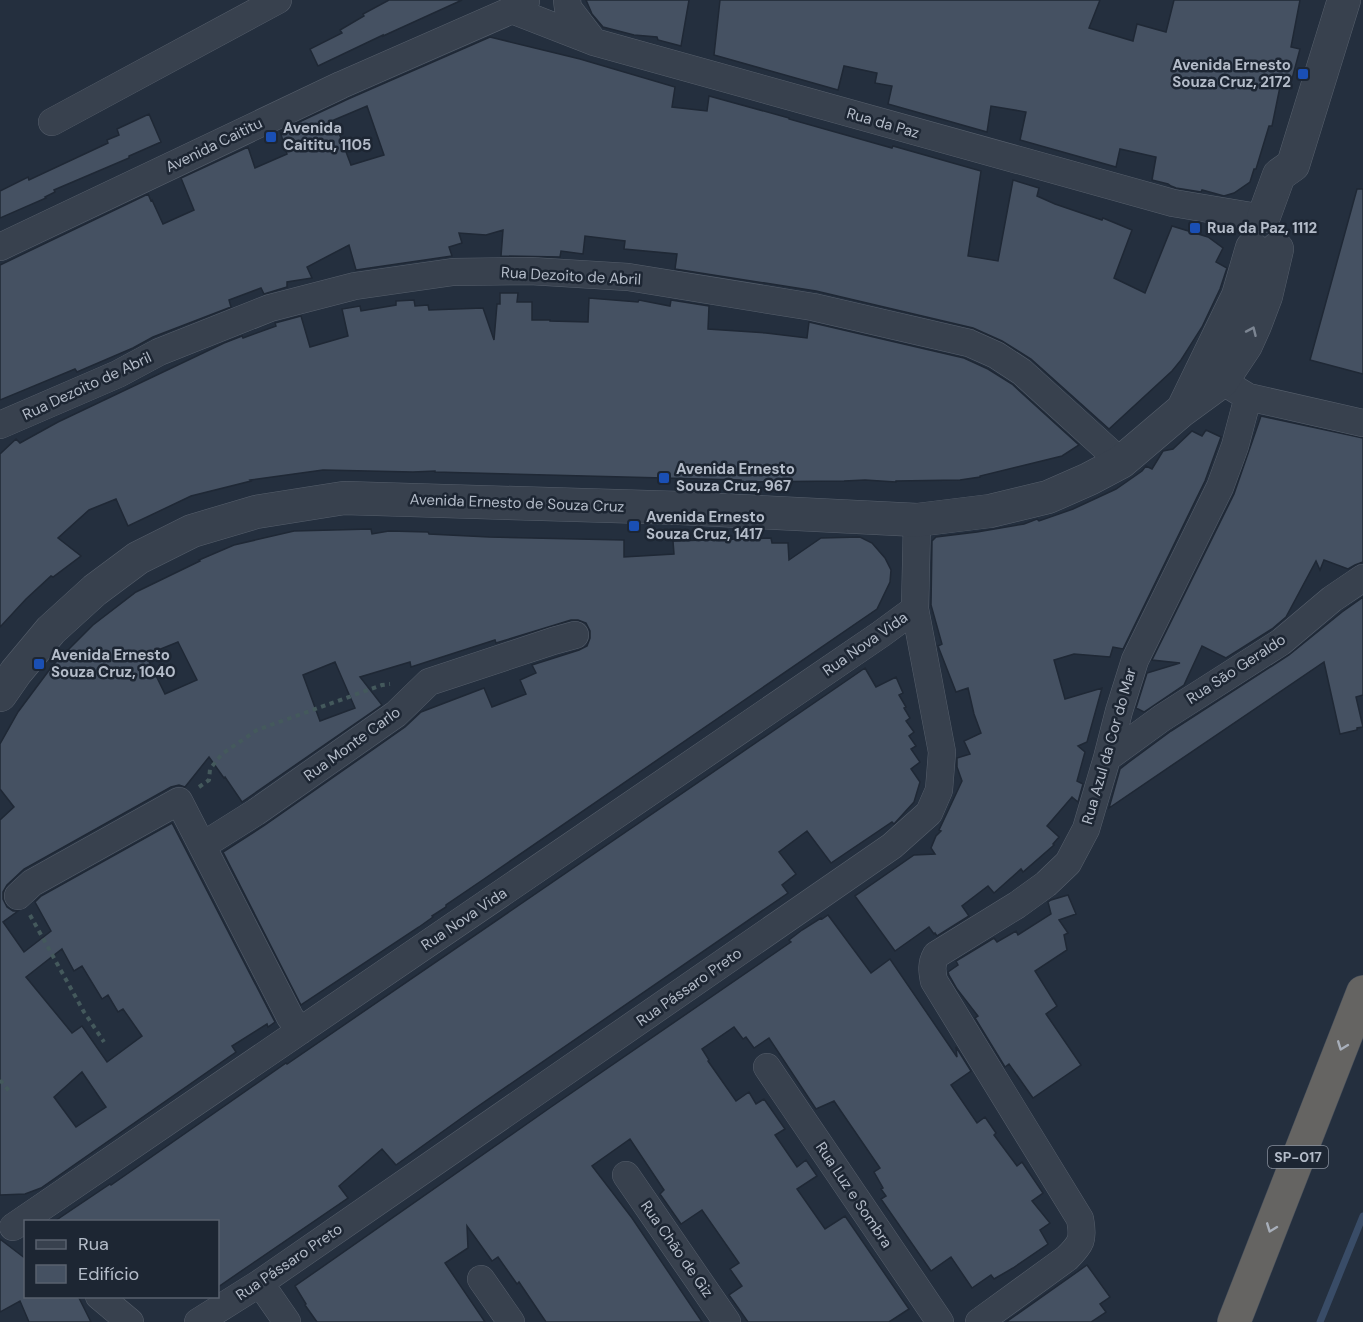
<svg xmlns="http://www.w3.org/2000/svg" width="1363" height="1322" font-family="'DM Sans',sans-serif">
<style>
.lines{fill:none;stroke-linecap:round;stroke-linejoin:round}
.stream{stroke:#394c67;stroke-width:7}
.building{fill:#455162;stroke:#1f2835;stroke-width:1.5;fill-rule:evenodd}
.minor-casing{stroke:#565f6c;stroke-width:28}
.tertiary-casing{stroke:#565f6c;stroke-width:34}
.trunk-casing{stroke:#434c59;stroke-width:34}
.path{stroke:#44595c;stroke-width:4;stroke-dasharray:4.5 4.5;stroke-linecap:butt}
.minor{stroke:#38414e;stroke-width:27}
.tertiary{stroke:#38414e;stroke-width:33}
.trunk{stroke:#656462;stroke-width:33}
.oneway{stroke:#7c8592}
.oneway2{stroke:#a8afba}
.transit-dot{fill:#1a4fb4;stroke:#1d2633;stroke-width:2}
.labels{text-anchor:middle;stroke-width:5;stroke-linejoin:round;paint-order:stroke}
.shield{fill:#1d2633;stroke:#878f9c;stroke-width:1.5}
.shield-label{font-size:14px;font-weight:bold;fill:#b4bcc9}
.poi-label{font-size:15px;font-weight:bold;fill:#b4bcc9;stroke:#1d2633;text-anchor:start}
.street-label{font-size:15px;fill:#b4bcc9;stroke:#1d2633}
</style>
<rect width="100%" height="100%" fill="#242f3e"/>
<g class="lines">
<path class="stream" d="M1320 1322 1363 1216"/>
</g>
<path class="building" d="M389 0H462L383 36V35L318 66 310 49 342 33 340 30 364 16 363 14Z
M586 0H689L681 46 658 40 657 37 634 35 603 27 592 14Z
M720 0H1100L1089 28 1133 41 1137 24 1166 32 1174 0H1300L1291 47 1300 49 1292 79 1282 77 1272 126H1269L1256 169H1254L1250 182 1234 193 1224 196 1202 190 1201 192 1176 188 1171 186 1168 184 1152 180 1156 157 1120 149 1116 167 1020 140 1026 112 991 106 987 132 888 104 892 86 875 83 877 73 844 66 838 90 714 55Z
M490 37 580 59 675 87 672 107 707 111 709 96 789 118V119L892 148 893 146 981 171 968 256 998 261 1013 180 1039 188 1037 196 1055 204 1102 220 1103 218 1132 230 1114 278 1145 293 1172 226 1208 237 1223 248 1216 262 1227 268 1220 289 1202 327 1181 360 1172 371 1109 429 1031 359 1002 341 973 328 816 291 675 269 677 254 624 249 625 241 585 236 583 254 561 251 560 257 501 256 503 230 486 235 459 233 462 243 449 247 452 256 356 270 349 245 307 267 312 278 287 282V287L264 294 261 288 229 300 231 307 153 337 133 348 77 372 75 369 0 400V265L148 194 151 201 152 200 163 224 194 210 181 178 248 147 255 168 287 154 280 131 348 99ZM367 106 384 155 351 165 334 120Z
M149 114 161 142 129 156V158L54 190 55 192 45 197 46 198 0 218V191L28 177 29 180 108 143 107 140 119 135 117 129Z
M1357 189H1363V374L1310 360Z
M500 293H518L517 302H532V320H550V321L588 322 589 298 638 302 639 300 670 306 671 300 709 306 708 329 766 333 807 338 809 322 964 358 988 369 1012 384 1079 445 1062 456 980 476V477L960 480 896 481V482L865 480 844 481 741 482V480L435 472V471L413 472 323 470 250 480 251 481 191 496 128 526 116 499 89 510 58 538 81 556 53 577 51 576 26 599 0 627V454L16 439 20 443 58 422 224 343 242 336 243 338 276 326 275 323 301 316 310 347 348 336 342 309 360 306 361 311 396 305V301L414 300 415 306 428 305 429 310 483 308 494 340 497 304H500Z
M1261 416 1363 438V562L1355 565 1348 569 1324 560 1320 570 1316 561 1286 617 1272 629 1226 658 1202 646 1184 685 1144 712 1136 708 1147 673 1180 663 1152 660 1234 494Z
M1206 430 1221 437 1205 481 1123 649 1113 647 1110 657 1074 654 1054 660 1065 699 1102 688 1087 742 1078 746 1085 752 1077 781 1083 784 1078 802 1072 797 1047 826 1059 837 1053 844 1054 845 1023 872 1021 869 994 893 988 886 962 906 969 916 937 936 935 933 934 934 929 927 895 951 855 896 914 855 935 854 931 848 936 836 941 831 939 830 962 781 957 767V758L970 754 964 741 981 733 974 714 968 688 956 692 938 646 942 644 931 605 932 541 936 537 977 532 1024 524 1037 519 1039 521 1073 509 1116 489 1142 471 1146 466 1152 469 1163 451 1173 449 1192 431 1202 436Z
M371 529 372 534 389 531 428 532 429 534 489 537 624 540V557L674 554 673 541 771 538 772 543H788L789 560 821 538 860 537 872 543 885 558 891 570 890 582 877 609 484 879 446 905V907L432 916 433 917 419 927 301 1005 223 852 265 825 405 727 421 712 484 688 492 707 526 694 520 680 536 673 532 665 579 650 587 646 590 638V631L586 623 578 620H571L496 643 495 640 411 667 410 662 360 677 382 705 242 802 225 777 224 778 209 757 185 787 179 785 171 787 24 869 7 885 3 892V899L7 907 13 911H18L3 922 24 952 51 931 35 902 41 896 172 823 275 1022 268 1027 267 1024 232 1046 236 1052 41 1188 25 1194 0 1195V820L14 807 0 789V744L18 712 53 665 93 625 136 592 200 561 199 560 234 545 294 531ZM178 642 197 680 165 694 146 655ZM335 662 355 708 320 721 303 675ZM62 949 74 971 82 966 102 999 108 995 118 1012 123 1009 142 1036 107 1062 82 1026 72 1033 26 977ZM82 1072 106 1107 76 1127 54 1097Z
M1363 597V695L1356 697 1363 727 1357 728V730L1340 734 1324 662 1109 808 1120 769 1129 762 1171 731 1289 655 1342 612Z
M865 668 876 687 896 677 903 693 899 695 906 707 904 708 910 718 906 721 914 732 909 736 916 746 911 749 920 762 911 769 920 782 914 802 894 824 892 822 831 863 807 831 779 852 796 874 782 885 788 893 474 1109 396 1165 382 1149 339 1186 348 1198 253 1263 218 1287V1221H55L110 1184 111 1185 286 1063 287 1064Z
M1068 895 1076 914 1059 920 1068 933 1064 935 1067 950 1035 971 1057 1006 1046 1014 1081 1065 1033 1098 1009 1064 1005 1067 975 1018 978 1016 957 989 949 975 948 972 958 965 956 961 994 938 997 942 1016 931 1018 935 1051 914 1048 902 1051 900Z
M828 915 871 973 890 959 957 1057 956 1047 971 1071 951 1085 977 1123 985 1117 996 1133 994 1135 1017 1166 1022 1162 1043 1193 1032 1201 1050 1223 1040 1230 1048 1244 1013 1268 994 1279 991 1275 972 1288 951 1257 931 1271 881 1199 886 1196 881 1189 883 1188 874 1172 880 1168 834 1101 816 1109 769 1038 754 1048 746 1037 743 1039 734 1027 702 1049 709 1060 708 1061 736 1101 749 1092 756 1104 764 1099 785 1129 775 1135 797 1167 806 1160 817 1176 797 1189 825 1229 845 1216 909 1309 889 1322H748L729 1295 742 1286 730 1269 739 1263 702 1210 681 1224 660 1194 664 1190 630 1139 592 1166 632 1218 702 1322H546L519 1282 517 1284 498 1257 492 1261 467 1226 468 1248 445 1263 485 1322H317L305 1305 306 1304 295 1286 551 1107 791 942 789 940 802 930 821 918 822 919Z
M0 1239 26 1259V1296H78L91 1322H29L20 1301 0 1312Z
M1087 1265 1110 1297 1100 1304 1106 1312 1091 1322H1006Z"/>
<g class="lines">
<defs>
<path id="minor" d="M567 0 568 8 594 42
M512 10 594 42 1173 203 1257 217
M52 122 278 0
M0 247 341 85 512 10 526 1
M1248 397 1363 423
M0 425 118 374 159 352 270 308 355 286 453 272 530 271 628 277 813 307 969 343 996 355 1022 372 1121 462
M1107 758 1162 718 1281 642 1332 599 1363 578
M202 846 256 812 396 714 429 682 553 641 575 635
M18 896 32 883 179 801 290 1017 300 1031
M767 1067 940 1322
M626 1175 727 1322
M13 1227 881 634 915 609
M481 1279 511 1322
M260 1283 287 1322
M99 1296 130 1322
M198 1322 260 1283 892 846 929 813 939 790 942 752 915 609 917 520
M979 1322 1067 1258C1081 1244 1084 1240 1080 1219L934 981C932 971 931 964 936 955L1017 905 1046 884 1068 863 1086 829 1107 758 1119 711 1135 660 1220 487 1235 446 1248 397 1222 381 1207 367"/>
<path id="tertiary" d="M1264 216 1279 175 1293 165 1344 0
M1184 407 1238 296 1252 248
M0 695 16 672 51 630 95 590 138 558 192 531 256 512 344 498 680 508 917 520 990 511 1048 497 1089 479 1121 462 1181 411 1222 381 1246 345 1255 325 1266 296 1277 249"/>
<path id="trunk" d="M1234 1322 1363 992"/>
</defs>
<use href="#minor" class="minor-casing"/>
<use href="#tertiary" class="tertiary-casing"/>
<use href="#trunk" class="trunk-casing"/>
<path class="path" d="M199 787 209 780 210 769 222 754 257 730 382 685 390 684
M30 915 84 1012 104 1042
M0 1080 10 1092"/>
<use href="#minor" class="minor"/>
<use href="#tertiary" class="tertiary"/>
<use href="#trunk" class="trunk"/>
</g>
<defs><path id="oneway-chevron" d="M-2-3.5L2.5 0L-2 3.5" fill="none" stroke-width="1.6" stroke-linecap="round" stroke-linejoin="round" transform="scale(1.5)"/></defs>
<use class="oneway" href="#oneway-chevron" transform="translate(1252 331) rotate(-66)"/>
<g class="oneway2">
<use href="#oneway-chevron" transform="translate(1342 1046) rotate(111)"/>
<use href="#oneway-chevron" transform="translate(1271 1228) rotate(111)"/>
</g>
<g class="transit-dot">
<rect x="1297" y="68" width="12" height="12" rx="3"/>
<rect x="265" y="131" width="12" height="12" rx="3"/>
<rect x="1189" y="222" width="12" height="12" rx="3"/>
<rect x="658" y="472" width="12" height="12" rx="3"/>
<rect x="628" y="520" width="12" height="12" rx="3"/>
<rect x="33" y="658" width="12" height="12" rx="3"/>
</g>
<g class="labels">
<rect class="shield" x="1268" y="1146" width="60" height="22" rx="4.5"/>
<g class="shield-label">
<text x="1298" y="1162">SP-017</text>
</g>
<g class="poi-label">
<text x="1291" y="70" text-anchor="end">Avenida Ernesto<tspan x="1291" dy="17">Souza Cruz, 2172</tspan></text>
<text x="283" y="133">Avenida<tspan x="283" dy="17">Caititu, 1105</tspan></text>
<text x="1207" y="233">Rua da Paz, 1112</text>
<text x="676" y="474">Avenida Ernesto<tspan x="676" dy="17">Souza Cruz, 967</tspan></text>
<text x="646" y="522">Avenida Ernesto<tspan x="646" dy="17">Souza Cruz, 1417</tspan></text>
<text x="51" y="660">Avenida Ernesto<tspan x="51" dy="17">Souza Cruz, 1040</tspan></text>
</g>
<g class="street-label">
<text transform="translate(883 123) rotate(16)" y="5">Rua da Paz</text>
<text transform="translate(214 145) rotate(-26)" y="5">Avenida Caititu</text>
<text transform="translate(571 276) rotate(3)" y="5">Rua Dezoito de Abril</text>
<text transform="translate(87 386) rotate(-25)" y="5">Rua Dezoito de Abril</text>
<text transform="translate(517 503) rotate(2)" y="5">Avenida Ernesto de Souza Cruz</text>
<text transform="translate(865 644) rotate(-35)" y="5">Rua Nova Vida</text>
<text transform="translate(1236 669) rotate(-33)" y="5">Rua São Geraldo</text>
<text transform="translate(352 744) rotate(-36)" y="5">Rua Monte Carlo</text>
<text transform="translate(1109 746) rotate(-74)" y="5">Rua Azul da Cor do Mar</text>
<text transform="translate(464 919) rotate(-34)" y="5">Rua Nova Vida</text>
<text transform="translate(689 987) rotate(-35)" y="5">Rua Pássaro Preto</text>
<text transform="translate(854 1195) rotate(56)" y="5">Rua Luz e Sombra</text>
<text transform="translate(677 1249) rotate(55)" y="5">Rua Chão de Giz</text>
<text transform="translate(289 1262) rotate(-34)" y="5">Rua Pássaro Preto</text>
</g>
</g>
<rect x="24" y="1220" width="195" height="78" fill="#1d2633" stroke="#59626f" stroke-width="1.5"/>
<rect x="36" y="1240" width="30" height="9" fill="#38414e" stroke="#59626f" stroke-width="1.5"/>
<text x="78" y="1250" font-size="18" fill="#b4bcc9">Rua</text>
<rect x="36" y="1265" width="30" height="18" fill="#455162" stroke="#59626f" stroke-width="1.5"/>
<text x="78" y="1280" font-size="18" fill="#b4bcc9">Edifício</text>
</svg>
